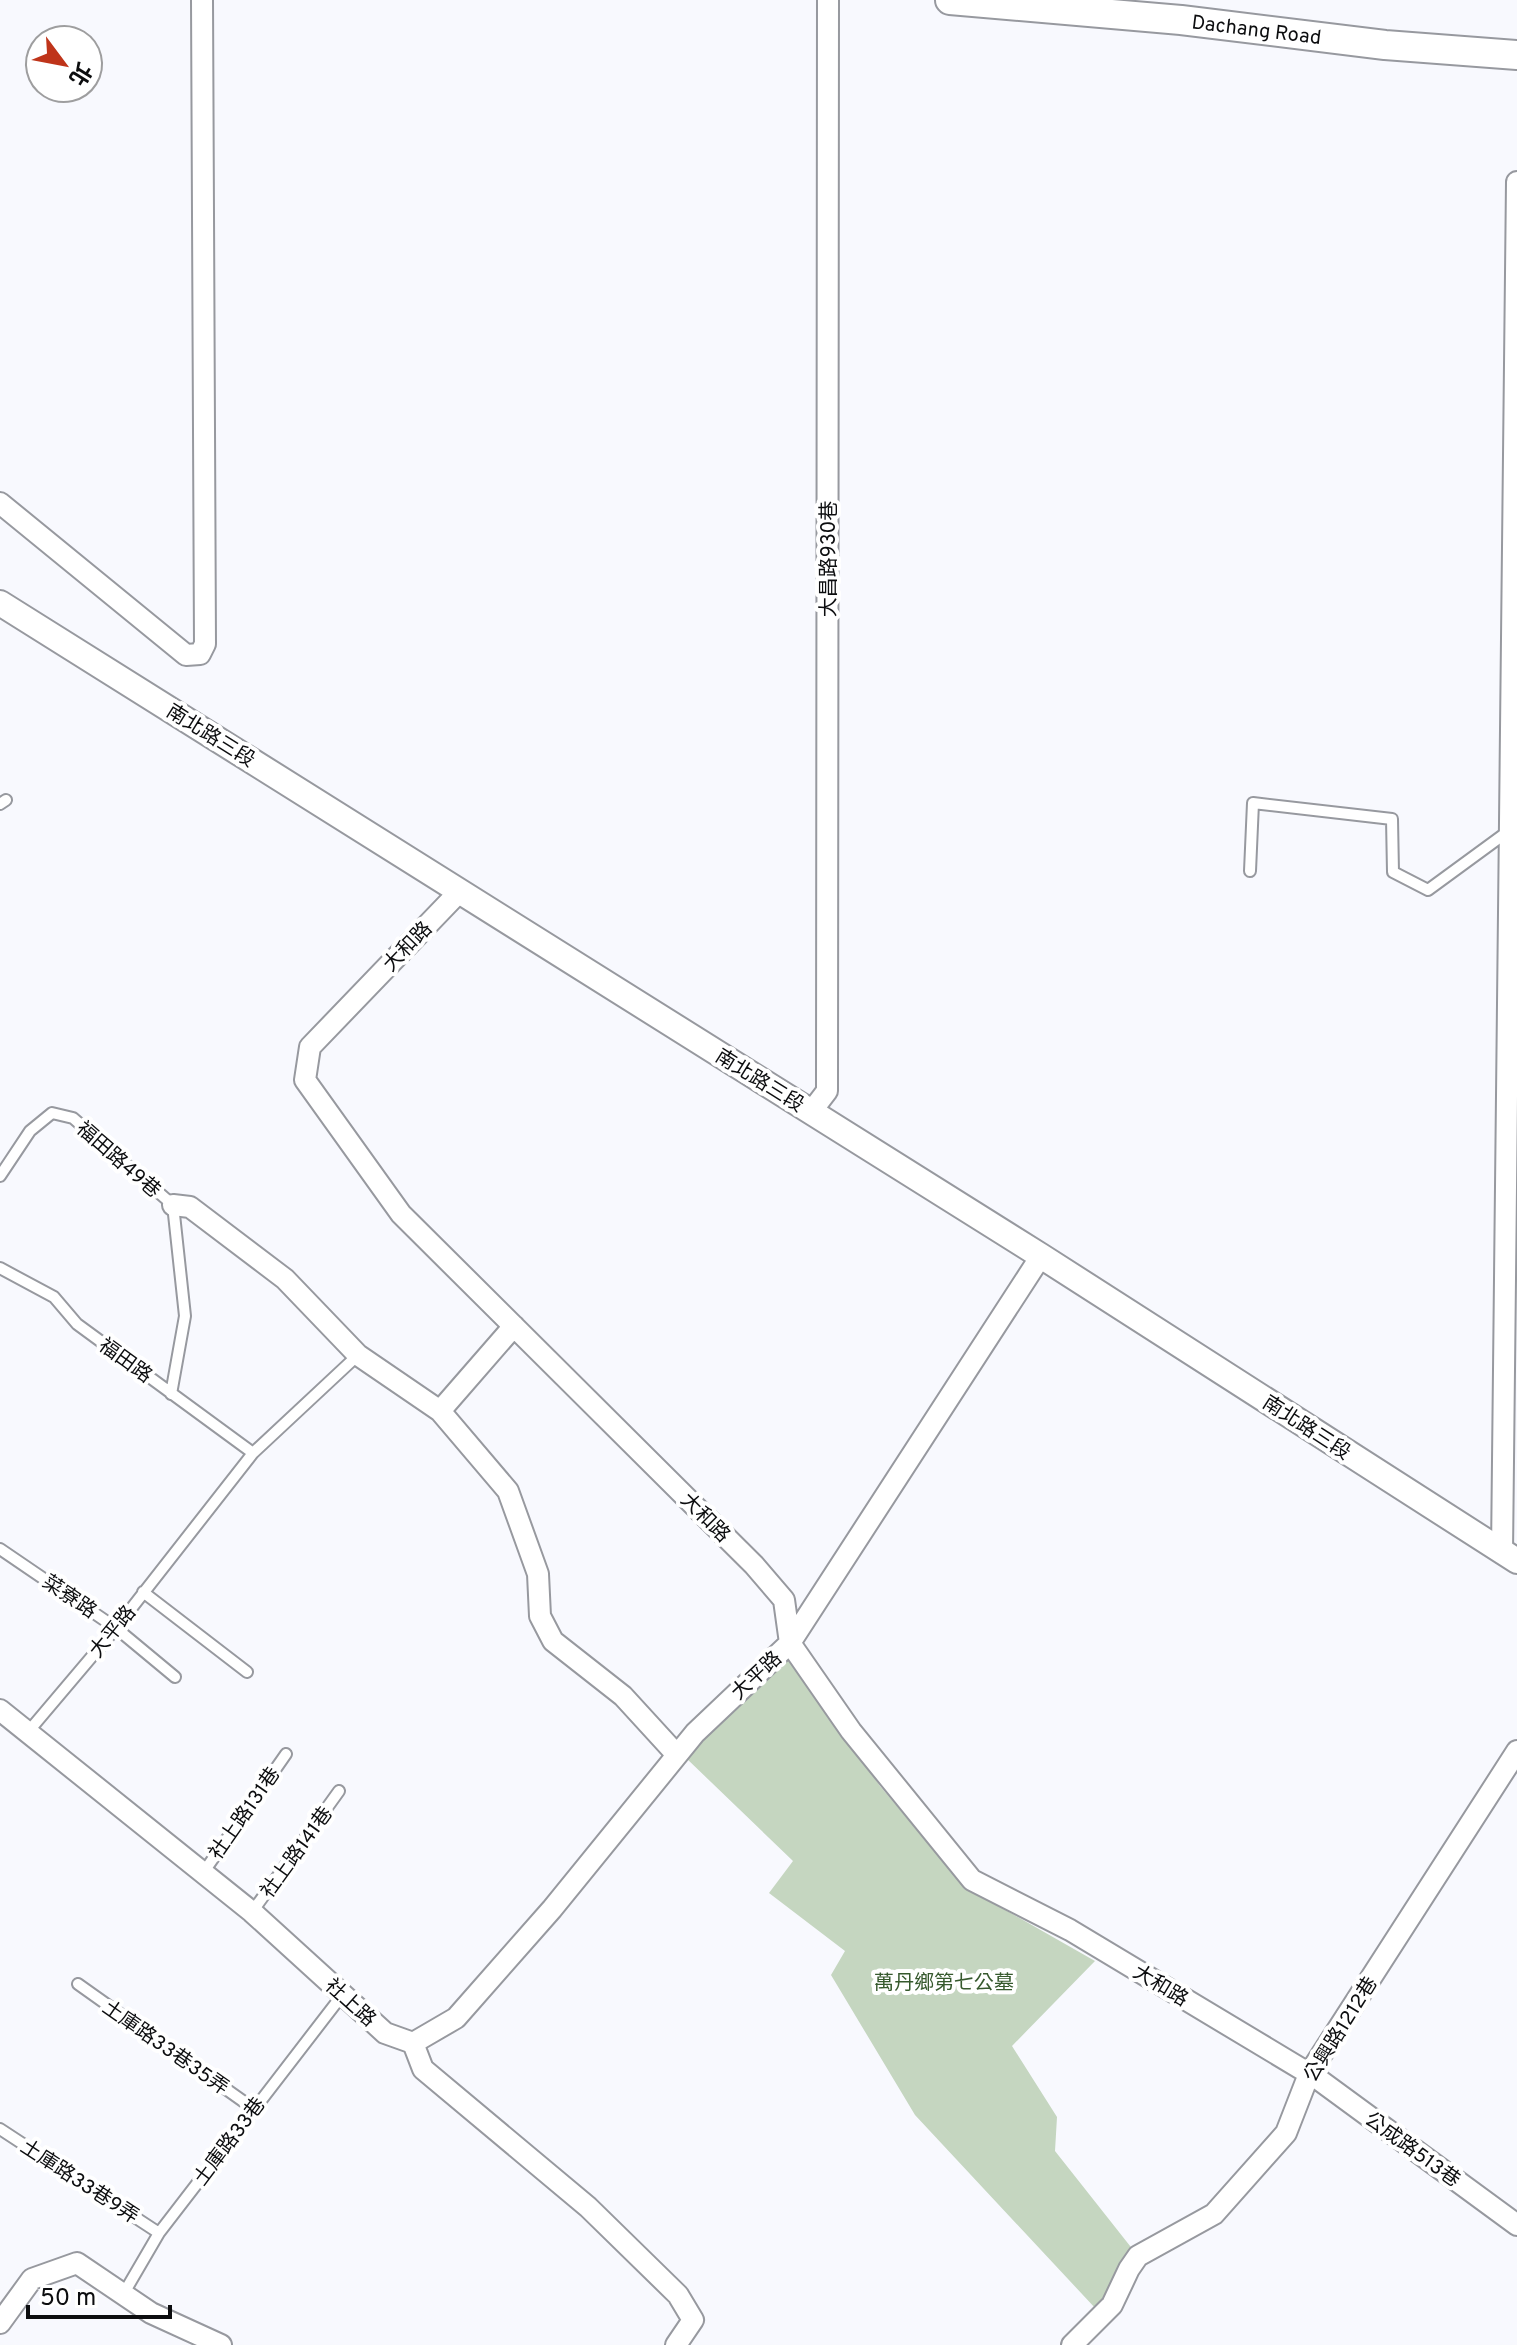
<svg xmlns="http://www.w3.org/2000/svg" width="1517" height="2345" font-family="Overpass,'Noto Sans TC',sans-serif">
<style>
.green{fill:#c5d6c0}
.lines{fill:none;stroke-linecap:round;stroke-linejoin:round}
.service-casing{stroke:#97999f;stroke-width:14}
.minor-casing{stroke:#97999f;stroke-width:24}
.tertiary-casing{stroke:#97999f;stroke-width:28}
.secondary-casing{stroke:#97999f;stroke-width:32}
.service{stroke:#fff;stroke-width:10}
.minor{stroke:#fff;stroke-width:20}
.tertiary{stroke:#fff;stroke-width:24}
.secondary{stroke:#fff;stroke-width:28}
.labels{text-anchor:middle;stroke-width:8;stroke-linejoin:round;paint-order:stroke}
.street-label{font-size:20px;fill:#0c0d0f;stroke:#fff}
.park-label{font-size:20px;fill:#36592d;stroke:#fff}
</style>
<rect width="100%" height="100%" fill="#f8f9fe"/>
<path class="green" d="M790 1658 880 1786 965 1887 1095 1961 1012 2046 1057 2117 1055 2151 1134 2251 1096 2309 915 2115 831 1975 845 1951 769 1893 793 1861 685 1757Z"/>
<g class="lines">
<defs>
<path id="service" d="M0 804 6 800
M1250 871 1253 803 1392 819 1393 872 1428 890 1510 830
M0 1176 30 1131 52 1113 73 1118 173 1205 185 1316 171 1394
M0 1268 54 1297 77 1324 253 1453
M0 1549 116 1628 175 1677
M143 1592 247 1672
M28 1732 116 1628 253 1453 358 1355
M203 1873 286 1754
M252 1912 339 1791
M78 1984 254 2109
M0 2129 159 2233
M124 2293 159 2233 343 1994"/>
<path id="minor" d="M0 503 186 655 200 654 205 644 202 0
M460 891 310 1047 305 1080 401 1214 754 1565 784 1600 790 1643 851 1731 972 1880 1070 1930 1318 2079 1517 2225
M811 1112 827 1091 828 0
M173 1205 190 1207 285 1279 358 1355 440 1411 508 1491 538 1574 540 1616 553 1641 623 1696 677 1755
M440 1411 514 1326
M1502 1553 1517 182
M0 1710 252 1912 385 2033 413 2043 423 2069 588 2207 678 2295 693 2320 676 2345
M413 2043 456 2018 552 1909 695 1733 790 1643 1041 1256
M0 2323 32 2279 77 2263 151 2313 221 2345
M1072 2345 1112 2305 1129 2269 1138 2256 1214 2214 1286 2133 1309 2074 1517 1751"/>
<path id="tertiary" d="M0 603 1041 1256 1517 1561"/>
<g id="secondary">
<path id="s1" d="M950 0 1181 20 1385 45 1517 55"/>
</g>
</defs>
<use href="#service" class="service-casing"/>
<use href="#minor" class="minor-casing"/>
<use href="#tertiary" class="tertiary-casing"/>
<use href="#secondary" class="secondary-casing"/>
<use href="#service" class="service"/>
<use href="#minor" class="minor"/>
<use href="#tertiary" class="tertiary"/>
<use href="#secondary" class="secondary"/>
</g>
<g class="labels">
<g class="street-label">
<text dy="7" stroke="none"><textPath href="#s1" startOffset="308">Dachang Road</textPath></text>
<text transform="translate(828 559) rotate(-90)" y="7">大昌路930巷</text>
<text transform="translate(211 735) rotate(32)" y="7">南北路三段</text>
<text transform="translate(407 946) rotate(-46)" y="7">大和路</text>
<text transform="translate(760 1080) rotate(32)" y="7">南北路三段</text>
<text transform="translate(119 1159) rotate(41)" y="7">福田路49巷</text>
<text transform="translate(126 1360) rotate(36)" y="7">福田路</text>
<text transform="translate(1307 1427) rotate(33)" y="7">南北路三段</text>
<text transform="translate(706 1517) rotate(45)" y="7">大和路</text>
<text transform="translate(70 1596) rotate(34)" y="7">菜寮路</text>
<text transform="translate(112 1631) rotate(-51)" y="7">大平路</text>
<text transform="translate(756 1675) rotate(-43)" y="7">大平路</text>
<text transform="translate(244 1813) rotate(-55)" y="7">社上路131巷</text>
<text transform="translate(296 1852) rotate(-54)" y="7">社上路141巷</text>
<text transform="translate(1161 1985) rotate(31)" y="7">大和路</text>
<text transform="translate(351 2002) rotate(42)" y="7">社上路</text>
<text transform="translate(1340 2029) rotate(-58)" y="7">公興路1212巷</text>
<text transform="translate(166 2047) rotate(35)" y="7">土庫路33巷35弄</text>
<text transform="translate(229 2141) rotate(-53)" y="7">土庫路33巷</text>
<text transform="translate(1413 2149) rotate(36)" y="7">公成路513巷</text>
<text transform="translate(80 2181) rotate(33)" y="7">土庫路33巷9弄</text>
</g>
<g class="park-label">
<text x="944" y="1989">萬丹鄉第七公墓</text>
</g>
</g>
<g transform="translate(64 64) rotate(122)"><circle r="38" fill="#ffffff" stroke="#9e9e9f" stroke-width="2"/>
<path d="M0-6L14 30L0 20L-14 30Z" fill="#bf341a"/>
<text y="-12" font-size="22" font-weight="bold" text-anchor="middle" fill="#0c0d0f">北</text>
</g>
<path d="M28 2305v12h142v-12" fill="none" stroke="#0c0d0f" stroke-width="4"/>
<text x="40" y="2305" font-size="24" fill="#0c0d0f" stroke="#ffffff" stroke-width="6" paint-order="stroke">50 m</text>
</svg>
